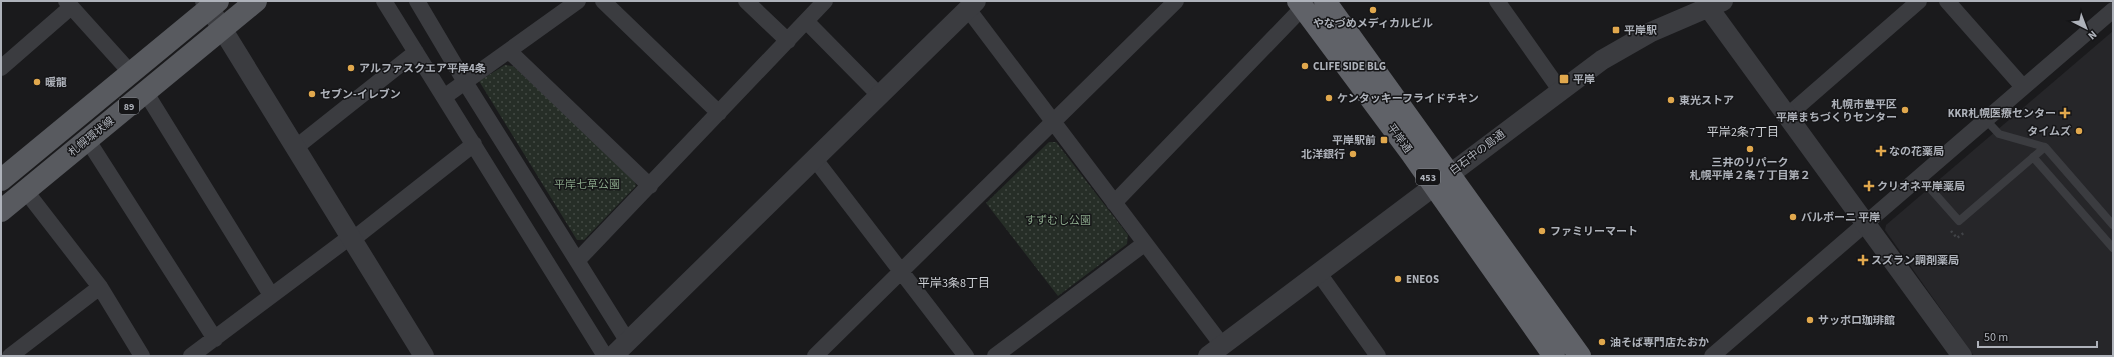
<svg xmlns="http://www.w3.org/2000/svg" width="2114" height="357" font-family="'Source Sans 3','Noto Sans JP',sans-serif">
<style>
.built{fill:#262629}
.park{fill:url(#park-dots)}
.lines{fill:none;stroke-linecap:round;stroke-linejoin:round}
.path{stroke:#414347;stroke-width:2.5;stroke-dasharray:2 3;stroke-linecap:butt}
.service{stroke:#3b3c40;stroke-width:8}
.minor{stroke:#3b3c40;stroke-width:16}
.tertiary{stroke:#3b3c40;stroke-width:20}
.primary{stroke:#585a5f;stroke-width:22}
.trunk{stroke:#606268;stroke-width:22}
.poi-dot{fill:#e1a84d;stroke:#151517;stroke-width:1.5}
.labels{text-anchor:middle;stroke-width:3;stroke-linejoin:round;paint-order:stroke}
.shield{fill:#151517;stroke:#808389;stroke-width:1}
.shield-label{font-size:10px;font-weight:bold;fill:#aeb2ba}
.poi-label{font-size:11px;font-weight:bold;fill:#aeb2ba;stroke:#151517;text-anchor:start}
.street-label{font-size:11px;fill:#aeb2ba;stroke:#151517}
.park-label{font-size:11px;fill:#87a387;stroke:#151517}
.neighbourhood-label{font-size:12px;fill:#ced1d6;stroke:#151517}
</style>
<defs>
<pattern id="park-dots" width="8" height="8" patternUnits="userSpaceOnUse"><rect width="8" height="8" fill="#262e27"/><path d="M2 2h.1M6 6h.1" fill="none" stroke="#434a44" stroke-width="1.8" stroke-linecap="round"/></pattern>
</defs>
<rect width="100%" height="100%" fill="#1a1a1c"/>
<path class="built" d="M2113 31V356H1974L1885 230 1886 225Z"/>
<path class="park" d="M505 65 513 66 634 179 636 186 584 240H577L479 81Z
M1049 142H1056L1128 235 1127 244 1058 296 986 203Z"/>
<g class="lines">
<path class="path" d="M1951 231 1957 238 1965 232"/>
<path class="service" d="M1986 120 1999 134 2045 147 2113 225
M2033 157 2113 248
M1920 177 1959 221 2045 147"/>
<path class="minor" d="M66 1 131 73
M384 1 605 356
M417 1 465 82 628 342
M603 1 719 113
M746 1 788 41
M1497 1 1560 90
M1947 1 2023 87
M968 9 1222 345
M806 21 879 95
M509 51 650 186
M1 68 71 7
M146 93 271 295
M444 97 578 1
M1787 116 1919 1
M87 139 215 339
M295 148 416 52
M814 158 966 356
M25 190 100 287 142 356
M1114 203 1309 1
M352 240 474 144
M577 261 825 1
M1318 272 1378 356
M10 356 100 287
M191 356 350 237
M815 356 1176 1
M995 356 1144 244
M1712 356 2113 10"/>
<path class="tertiary" d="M205 1 424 356
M1708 7 1962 356
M613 356 976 1
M1208 356 1602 60 1651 32 1723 1"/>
<path class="primary" d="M1 180 218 1
M1 211 256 1"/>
<path class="trunk" d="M1298 1 1411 153 1554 356
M1325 1 1580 356"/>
</g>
<g class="poi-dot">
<circle cx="1373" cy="10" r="4"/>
<rect x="1612" y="26" width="8" height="8" rx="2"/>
<circle cx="1305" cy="66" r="4"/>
<circle cx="351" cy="68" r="4"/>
<rect x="1559" y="74" width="10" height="10" rx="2"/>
<circle cx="37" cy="82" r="4"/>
<circle cx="312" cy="94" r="4"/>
<circle cx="1329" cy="98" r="4"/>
<circle cx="1671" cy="100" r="4"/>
<circle cx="1905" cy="110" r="4"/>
<path d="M2063 107h4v4h4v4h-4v4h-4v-4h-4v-4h4z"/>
<circle cx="2079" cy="131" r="4"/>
<rect x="1380" y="136" width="8" height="8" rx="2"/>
<circle cx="1750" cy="149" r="4"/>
<path d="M1879 145h4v4h4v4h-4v4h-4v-4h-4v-4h4z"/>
<circle cx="1353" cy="154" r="4"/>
<path d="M1867 180h4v4h4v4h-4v4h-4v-4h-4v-4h4z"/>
<circle cx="1793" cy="217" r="4"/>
<circle cx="1542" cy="231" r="4"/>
<path d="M1861 254h4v4h4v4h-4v4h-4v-4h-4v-4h4z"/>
<circle cx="1398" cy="279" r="4"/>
<circle cx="1810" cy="320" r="4"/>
<circle cx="1602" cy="342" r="4"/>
</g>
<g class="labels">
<g class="shield">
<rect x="119" y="98" width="20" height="16" rx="3"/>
<rect x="1416" y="169" width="24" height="16" rx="3"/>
</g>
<g class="shield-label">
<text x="129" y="110">89</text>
<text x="1428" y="181">453</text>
</g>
<g class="poi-label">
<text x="1373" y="27" text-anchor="middle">やなづめメディカルビル</text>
<text x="1624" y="34">平岸駅</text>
<text x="1313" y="70">CLIFE SIDE BLG</text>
<text x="359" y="72">アルファスクエア平岸4条</text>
<text x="1573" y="83">平岸</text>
<text x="45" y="86">暖龍</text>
<text x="320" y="98">セブン-イレブン</text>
<text x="1337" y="102">ケンタッキーフライドチキン</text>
<text x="1679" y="104">東光ストア</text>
<text x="1897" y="108" text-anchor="end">札幌市豊平区<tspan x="1897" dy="13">平岸まちづくりセンター</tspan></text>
<text x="2056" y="117" text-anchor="end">KKR札幌医療センター</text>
<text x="2071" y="135" text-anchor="end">タイムズ</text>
<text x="1376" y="144" text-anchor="end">平岸駅前</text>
<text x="1889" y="155">なの花薬局</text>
<text x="1345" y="158" text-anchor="end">北洋銀行</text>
<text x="1750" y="166" text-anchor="middle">三井のリパーク<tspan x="1750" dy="13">札幌平岸２条７丁目第２</tspan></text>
<text x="1877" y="190">クリオネ平岸薬局</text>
<text x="1801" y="221">バルボーニ 平岸</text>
<text x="1550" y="235">ファミリーマート</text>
<text x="1871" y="264">スズラン調剤薬局</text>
<text x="1406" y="283">ENEOS</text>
<text x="1818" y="324">サッポロ珈琲館</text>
<text x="1610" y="346">油そば専門店たおか</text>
</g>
<g class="street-label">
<text transform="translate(91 136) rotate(-39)" y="4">札幌環状線</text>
<text transform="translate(1400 138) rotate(54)" y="4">平岸通</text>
<text transform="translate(1477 152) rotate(-37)" y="4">白石中の島通</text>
</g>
<g class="park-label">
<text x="587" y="188">平岸七草公園</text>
<text x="1058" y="224">すずむし公園</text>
</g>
<g class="neighbourhood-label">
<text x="1743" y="136">平岸2条7丁目</text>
<text x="954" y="287">平岸3条8丁目</text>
</g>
</g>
<rect width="2114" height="357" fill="none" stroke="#aeb2ba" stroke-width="4"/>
<g transform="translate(2086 28) rotate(138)" stroke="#151517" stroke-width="3" paint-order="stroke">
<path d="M0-3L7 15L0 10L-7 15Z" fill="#aeb2ba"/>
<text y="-6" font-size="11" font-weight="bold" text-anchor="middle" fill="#aeb2ba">N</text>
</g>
<path d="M1978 341v6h119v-6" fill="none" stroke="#aeb2ba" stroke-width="2"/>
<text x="1984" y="341" font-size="12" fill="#aeb2ba" stroke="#151517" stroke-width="3" paint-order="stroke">50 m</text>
</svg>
